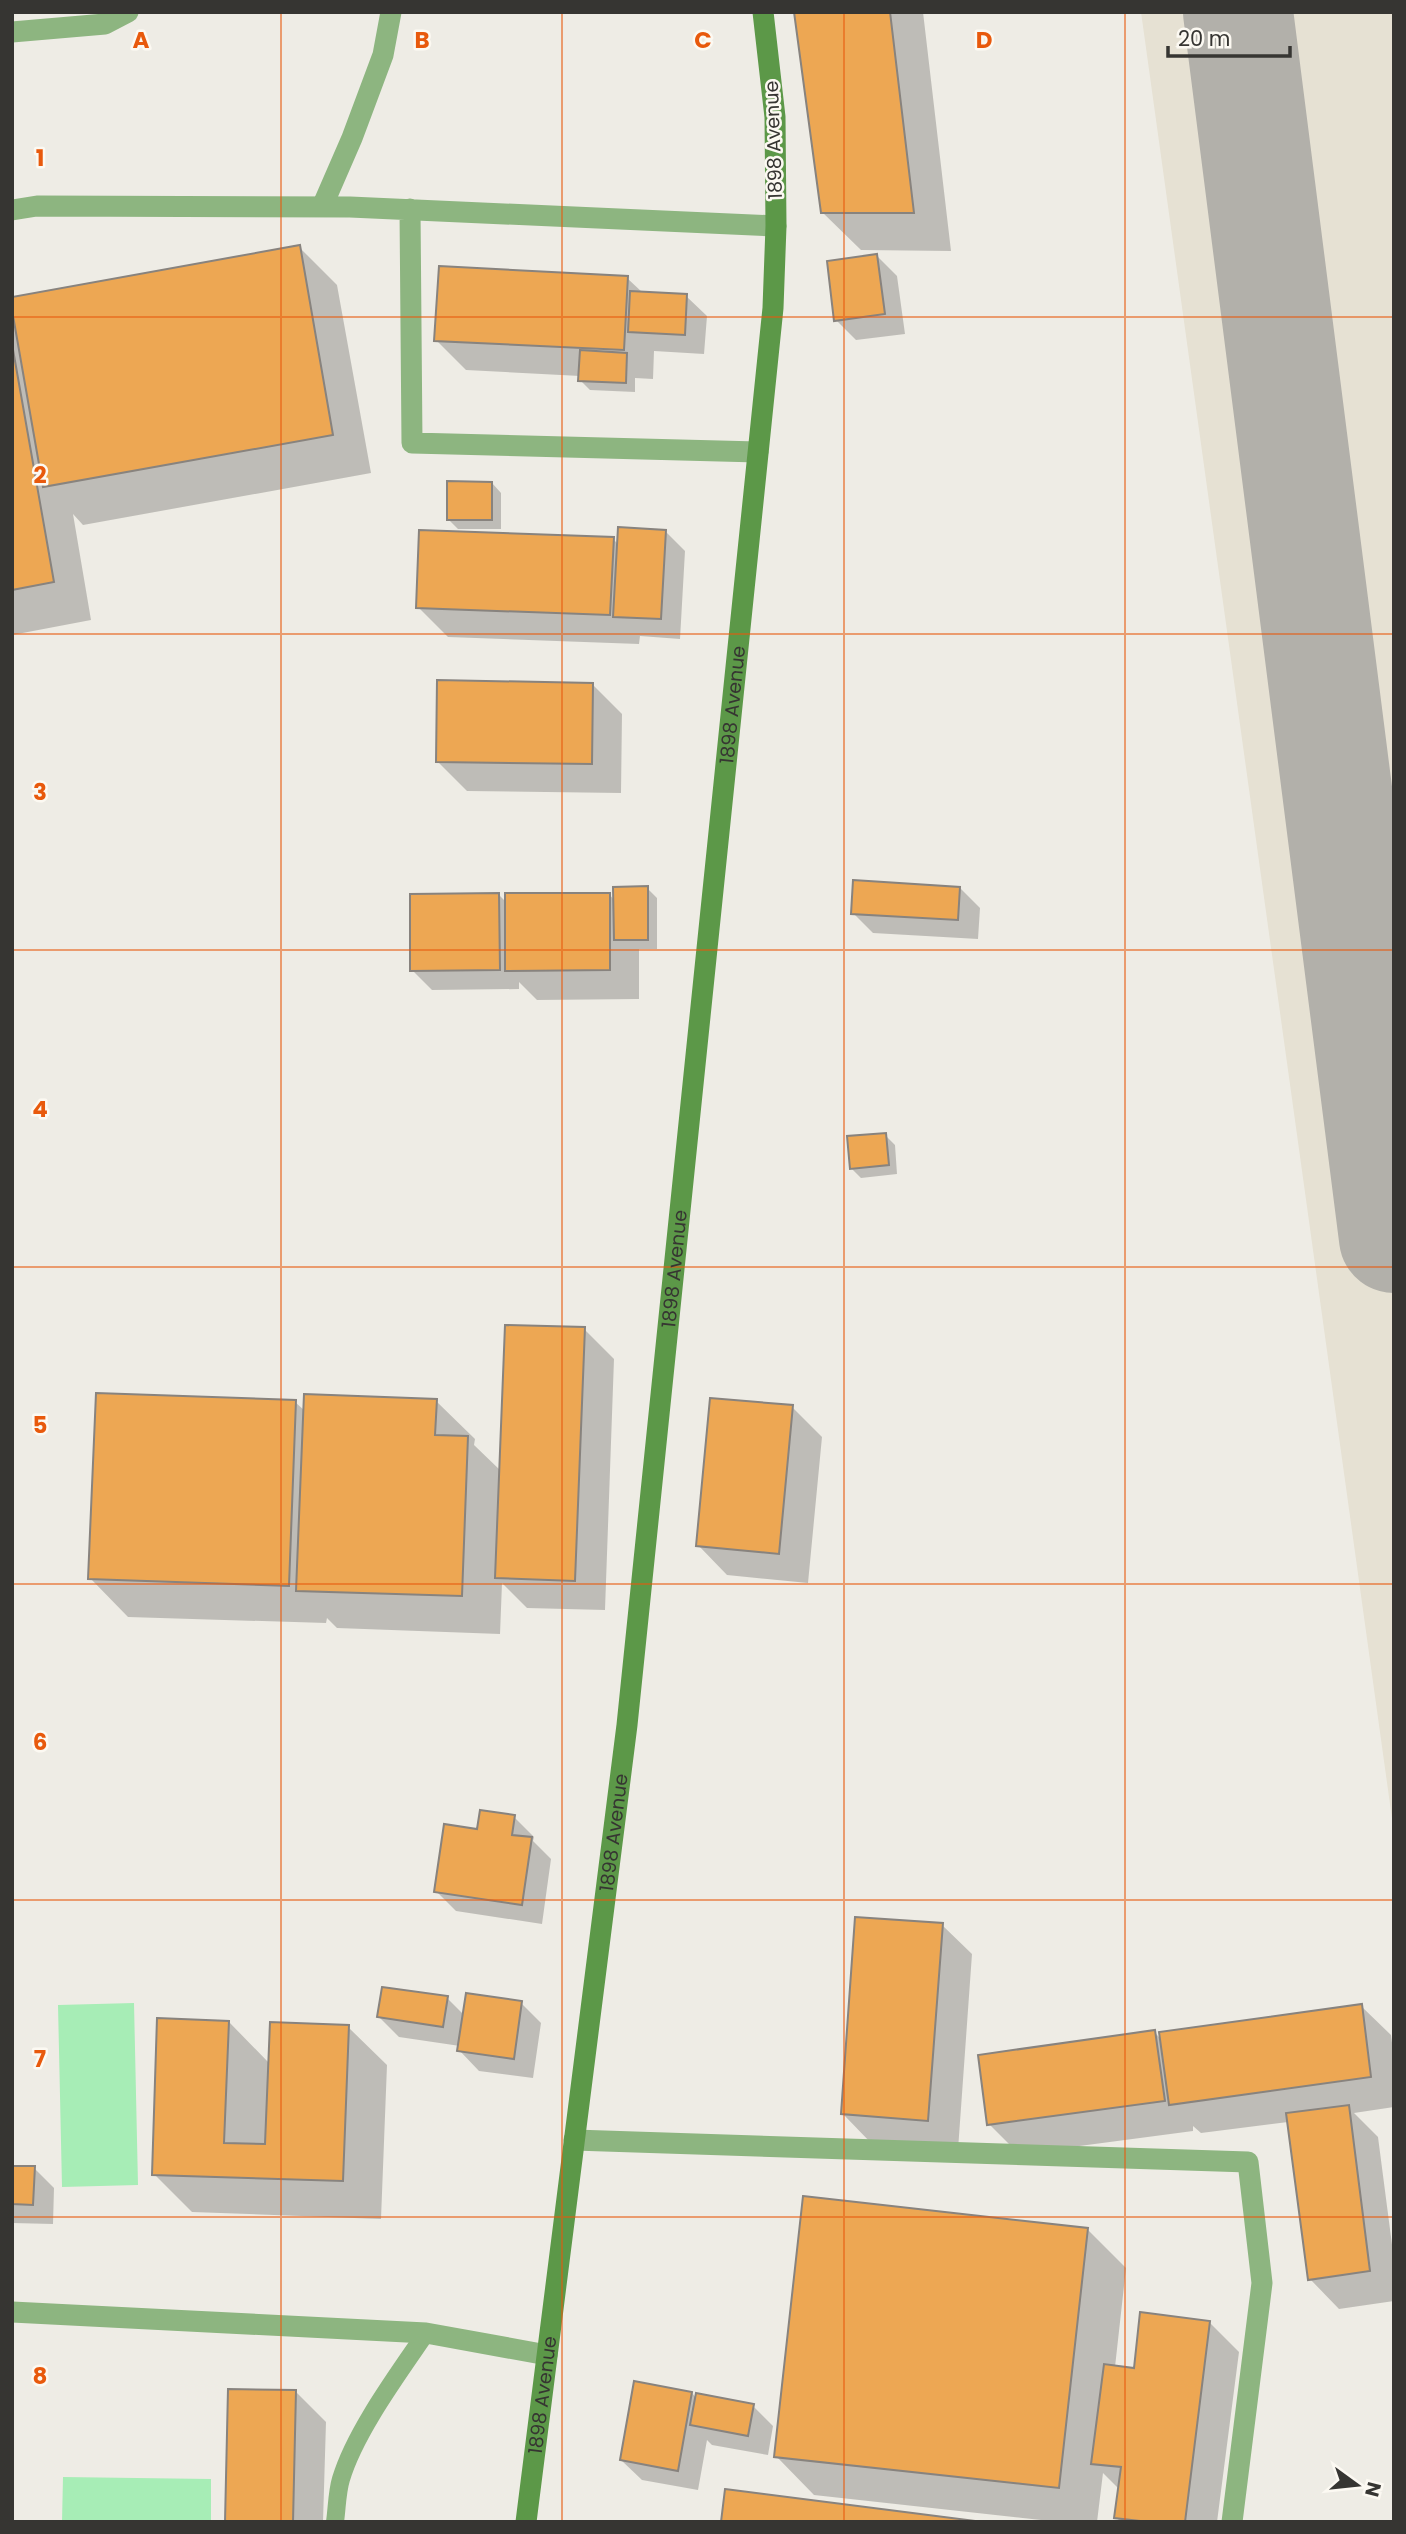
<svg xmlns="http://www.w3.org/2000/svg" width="1406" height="2534" font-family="Poppins,sans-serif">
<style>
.built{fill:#e6e1d3}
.green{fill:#a7edb6}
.shadow{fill:#0003}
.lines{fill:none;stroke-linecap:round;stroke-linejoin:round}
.taxiway{stroke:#b2b0aa;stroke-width:110}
.building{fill:#eda753;stroke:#88837e;stroke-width:2}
.lane{stroke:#8db580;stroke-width:18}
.street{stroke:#8db580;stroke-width:21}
.secondary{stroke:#5c9848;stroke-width:21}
.grid{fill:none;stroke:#e8590c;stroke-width:2;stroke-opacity:0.55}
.labels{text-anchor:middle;stroke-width:5;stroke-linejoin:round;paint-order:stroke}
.street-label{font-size:19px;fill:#363532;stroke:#fcf9f2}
.grid-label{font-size:23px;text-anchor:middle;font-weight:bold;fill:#e8590c;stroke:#fcf9f2;stroke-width:5;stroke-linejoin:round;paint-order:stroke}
</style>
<rect width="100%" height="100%" fill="#eeece5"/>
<path class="built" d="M1141 12H1394V1833Z"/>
<path class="green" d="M134 2003 138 2185 62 2187 58 2005Z
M63 2477 211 2479V2522H62Z"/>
<path class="shadow" d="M796 12H923L951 251 861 250 822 212Z
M299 247 337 285 371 473 83 525 73 514 91 620 12 635V309Z
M877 256 897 276 905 334 856 340 836 320Z
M627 278 643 293 686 296 707 316 704 354 654 351 653 379 635 378V392L590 390 580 380V376L466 370 436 340Z
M492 483 501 493V529H458L448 519Z
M665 531 685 551 680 639 640 636 639 644 448 637 418 607 613 539 619 545Z
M593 685 622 714 621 793 467 791 437 761Z
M647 888 657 898V949H639V999L537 1000 519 982V989L432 990 412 970 499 895 507 903 609 894 615 901Z
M960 888 980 908 978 939 873 933 853 913Z
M885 1135 895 1145 897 1174 861 1178 851 1168Z
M584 1329 614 1359 605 1610 527 1608 502 1583 500 1634 337 1628 327 1618 326 1623 128 1617 90 1578 295 1402 305 1411 436 1401 475 1439 474 1445 501 1471Z
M792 1407 822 1437 808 1583 727 1575 698 1545Z
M514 1817 534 1837 533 1841 551 1859 542 1924 456 1911 436 1891 479 1831Z
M942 1925 972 1954 958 2150 872 2144 843 2114Z
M447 1998 464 2015 521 2003 541 2023 533 2078 479 2071 459 2050 460 2046 399 2037 379 2017Z
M1361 2006 1391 2035 1394 2058V2107L1354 2113 1378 2137 1394 2260V2301L1339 2309 1310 2279 1288 2122 1201 2133 1193 2126V2131L1019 2154 989 2124 1154 2032 1162 2040Z
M229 2022 270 2064 348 2027 387 2065 381 2219 192 2212 154 2174Z
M12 2167 34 2168 54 2188 53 2224 12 2223Z
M1087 2229 1126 2268 1115 2367 1135 2370 1209 2322 1239 2352 1217 2522H1121L1116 2517 1120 2490 1103 2473 1097 2522H1059L814 2495 776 2456Z
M296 2392 326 2422 323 2522H227Z
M692 2393 696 2398 753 2406 773 2426 768 2455 712 2445 707 2440 698 2490 642 2480 621 2460Z"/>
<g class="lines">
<path class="taxiway" d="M1238 12 1394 1238"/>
</g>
<path class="building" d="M794 12H890L914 213H821Z
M300 245 333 435 43 487 12 310V297Z
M877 254 885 314 834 321 827 261Z
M439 266 628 276 624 350 434 341Z
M630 291 687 294 685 335 628 332Z
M12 344 54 582 12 590Z
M580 350 627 353 626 383 578 381Z
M447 481 492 482V520H447Z
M618 527 666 530 661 619 613 617Z
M419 530 614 537 610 615 416 608Z
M437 680 593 683 592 764 436 762Z
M853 880 960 887 958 920 851 914Z
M648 886V940H614L613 887Z
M499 893 500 970 410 971V894Z
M505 893H610V970L505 971Z
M886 1133 889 1165 850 1169 847 1136Z
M505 1325 585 1327 575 1581 495 1578Z
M96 1393 296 1400 289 1586 88 1579Z
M304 1394 437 1399 435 1435 468 1436 462 1596 296 1591Z
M710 1398 793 1405 779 1554 696 1546Z
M480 1810 515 1815 512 1835 532 1837 522 1905 434 1892 444 1824 477 1829Z
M855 1917 943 1923 928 2121 841 2114Z
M382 1987 448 1996 443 2027 377 2017Z
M466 1993 522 2001 514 2059 457 2051Z
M1362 2004 1371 2077 1169 2105 1159 2032Z
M157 2018 229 2021 224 2143 265 2144 270 2022 349 2025 343 2181 152 2175Z
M1155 2030 1165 2101 987 2125 978 2055Z
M1349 2105 1370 2271 1308 2280 1286 2113Z
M12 2166H35L33 2205 12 2204Z
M803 2196 1088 2228 1059 2488 774 2457Z
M1140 2312 1210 2321 1185 2522H1149L1114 2518 1121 2467 1091 2464 1104 2364 1134 2368Z
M634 2381 692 2392 678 2471 620 2460Z
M228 2389 296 2390 293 2522H225Z
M696 2393 754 2404 748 2436 690 2425Z
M725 2489 983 2522H721Z"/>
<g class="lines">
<path class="lane" d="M335 2522C337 2508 337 2492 341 2479 355 2432 398 2374 426 2333"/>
<path class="street" d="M12 32 105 24 128 12
M322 207 352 138 383 55 391 12
M410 209 412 443 758 452
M12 210 37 206 350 207 776 226
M574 2140 1248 2162 1262 2283 1232 2522
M12 2312 426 2333 547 2355"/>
<path class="secondary" id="s1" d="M526 2522 627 1725 773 308 776 226 775 117 763 12"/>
</g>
<path class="grid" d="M281 12V2522M562 12V2522M844 12V2522M1125 12V2522M12 317H1394M12 634H1394M12 950H1394M12 1267H1394M12 1584H1394M12 1900H1394M12 2217H1394"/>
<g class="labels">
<g class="street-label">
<text transform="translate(773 140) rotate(-92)" y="7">1898 Avenue</text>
<text dy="7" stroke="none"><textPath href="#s1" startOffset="1829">1898 Avenue</textPath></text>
<text dy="7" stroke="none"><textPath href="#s1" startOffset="1262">1898 Avenue</textPath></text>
<text dy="7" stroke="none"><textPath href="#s1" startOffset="695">1898 Avenue</textPath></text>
<text dy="7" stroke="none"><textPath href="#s1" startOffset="128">1898 Avenue</textPath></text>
</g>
</g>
<g class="grid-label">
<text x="141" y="48">A</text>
<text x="422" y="48">B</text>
<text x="703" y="48">C</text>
<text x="984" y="48">D</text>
<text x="40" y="166">1</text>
<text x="40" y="483">2</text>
<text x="40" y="800">3</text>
<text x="40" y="1117">4</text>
<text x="40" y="1433">5</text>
<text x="40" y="1750">6</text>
<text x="40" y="2067">7</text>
<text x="40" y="2384">8</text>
</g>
<rect width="1406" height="2534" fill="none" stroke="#363532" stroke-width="28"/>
<g transform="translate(1357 2485) rotate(105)" stroke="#fcf9f2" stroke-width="5" paint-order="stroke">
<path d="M0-5L12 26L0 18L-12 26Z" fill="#363532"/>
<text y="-10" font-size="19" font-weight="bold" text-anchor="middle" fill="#363532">N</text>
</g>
<path d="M1168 46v10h122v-10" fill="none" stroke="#363532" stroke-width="3.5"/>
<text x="1178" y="46" font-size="21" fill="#363532" stroke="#fcf9f2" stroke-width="5" paint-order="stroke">20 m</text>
</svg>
